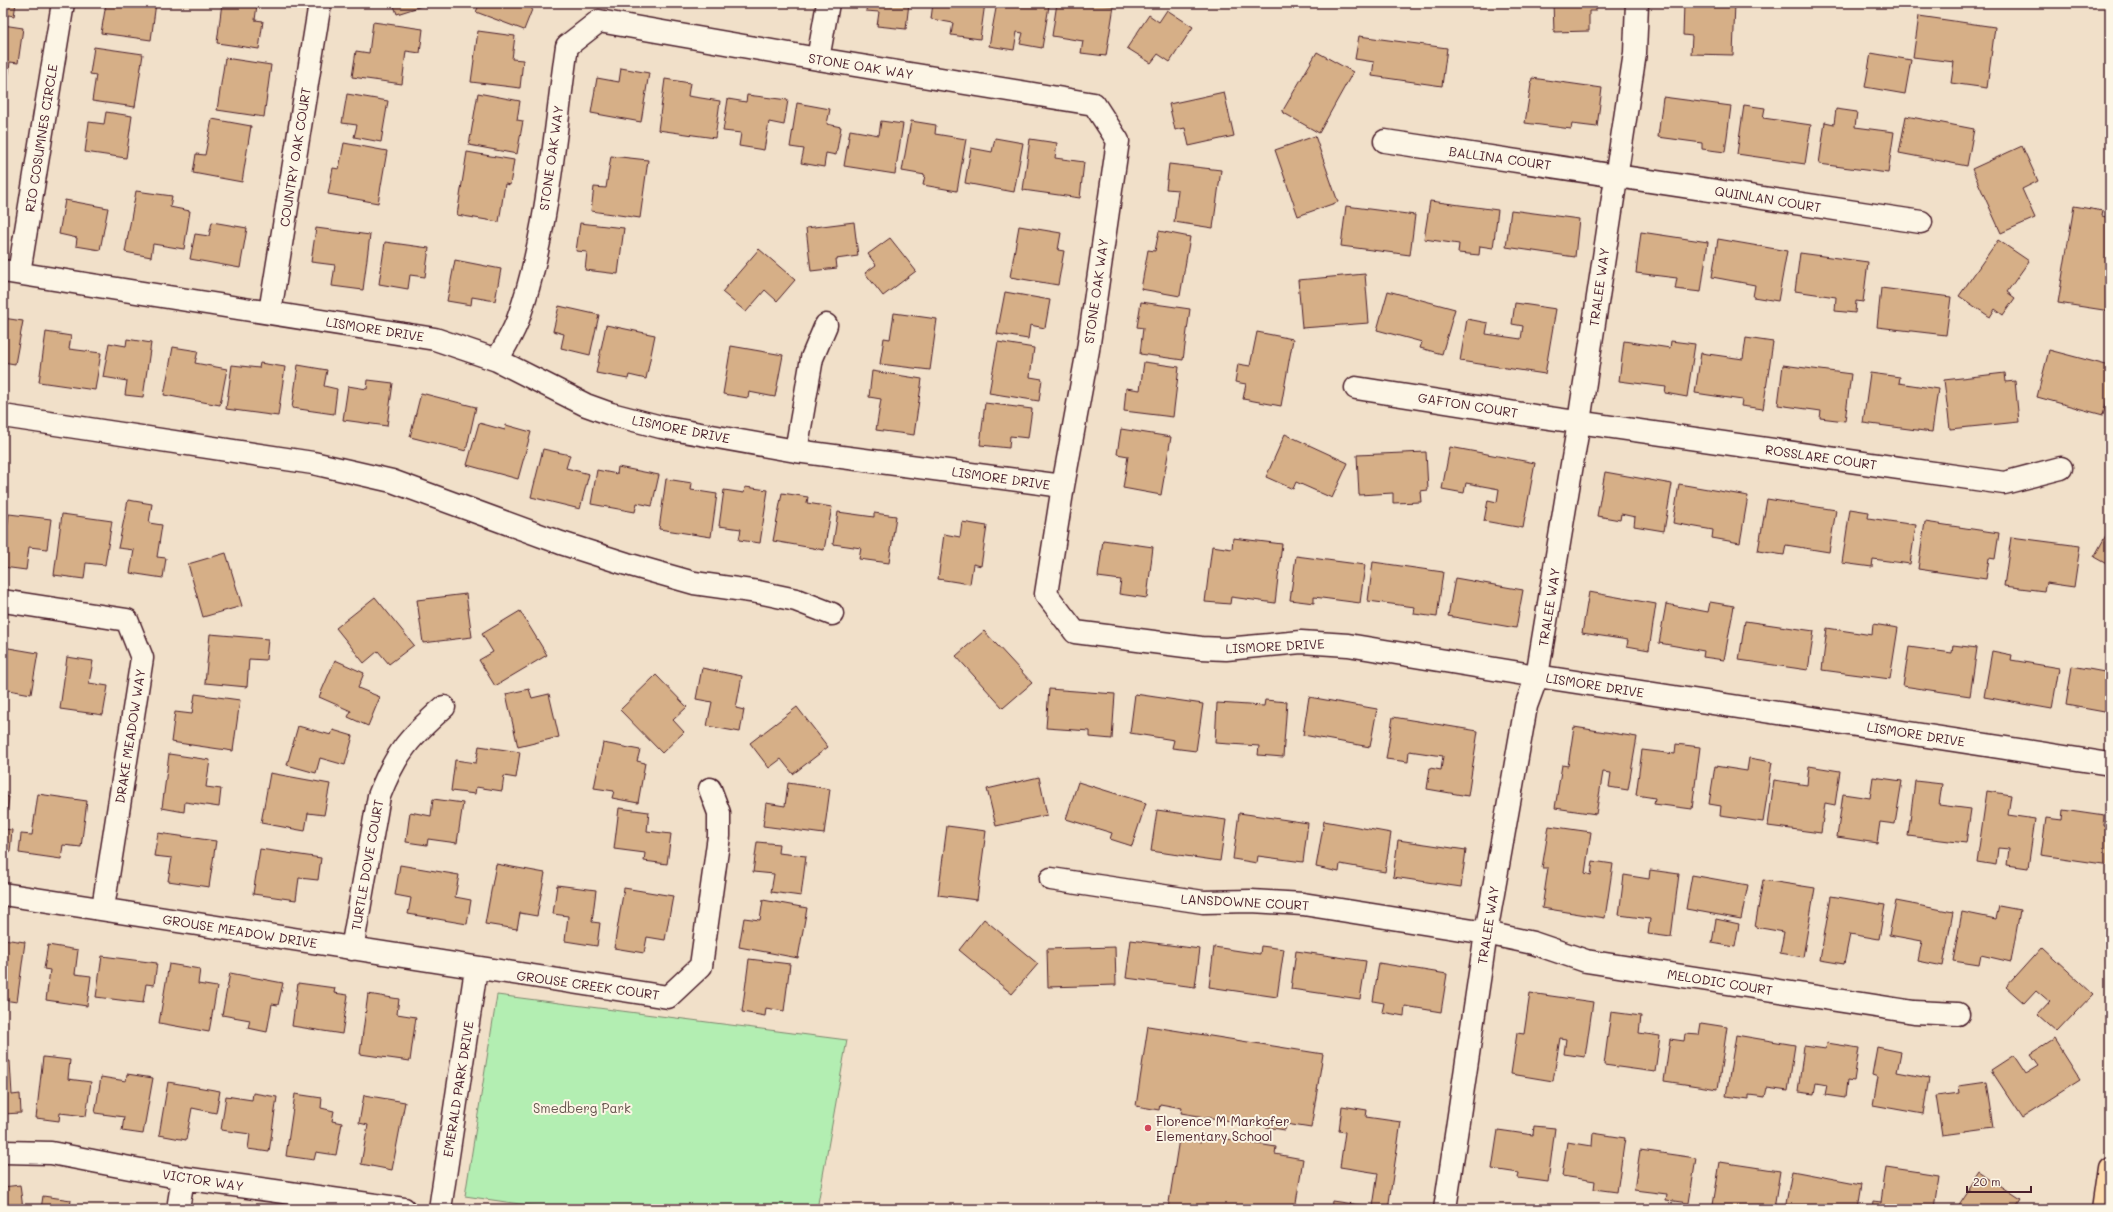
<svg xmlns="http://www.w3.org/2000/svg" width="2113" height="1212" font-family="Mali,sans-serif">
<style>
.green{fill:#b3eeb2;stroke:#7e866e}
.building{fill:#d6af87;stroke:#4a1f2b}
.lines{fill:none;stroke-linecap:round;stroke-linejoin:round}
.minor-casing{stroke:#4a1f2b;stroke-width:25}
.major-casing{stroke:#4a1f2b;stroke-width:25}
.minor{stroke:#fcf5e5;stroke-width:22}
.major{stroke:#fedbac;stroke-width:22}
.poi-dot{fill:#d1495b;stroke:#fcf5e5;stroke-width:1.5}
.labels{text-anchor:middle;stroke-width:4;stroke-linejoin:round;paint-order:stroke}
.street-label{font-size:13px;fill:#4a1f2b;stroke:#fcf5e5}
.park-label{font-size:13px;fill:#64534d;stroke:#fcf5e5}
.poi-label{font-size:13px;fill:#4a1f2b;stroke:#fcf5e5;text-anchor:start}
</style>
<rect width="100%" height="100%" fill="#f1e0c9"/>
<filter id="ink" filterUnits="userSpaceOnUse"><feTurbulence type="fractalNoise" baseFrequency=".025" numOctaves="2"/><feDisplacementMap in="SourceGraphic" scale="8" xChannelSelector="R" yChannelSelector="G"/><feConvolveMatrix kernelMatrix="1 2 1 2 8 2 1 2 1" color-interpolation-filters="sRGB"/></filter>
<g filter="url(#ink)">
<path class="green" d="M497 995 847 1040 817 1209H554L465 1196Z"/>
<path class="building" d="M3 3H16L14 16 3 14Z
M121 3H156L151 40 101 33 106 4 120 6Z
M222 3 257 5 255 20 263 21 259 49 217 43Z
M393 3H428V4L397 14Z
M480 3H524L533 7 524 30 476 12Z
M703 3H729V6Z
M780 3H799L798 6Z
M867 3H909L906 29 877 26 879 12 866 11Z
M933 3H985L980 39 951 35 953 23 931 19Z
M997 3H1034L1049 6 1042 48 1020 44 1023 33 1017 32 1014 50 989 46Z
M1057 3H1091L1114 6 1106 56 1081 53 1083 41 1052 36Z
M1553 3H1596V11H1589V31L1554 32Z
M1684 3H1735L1733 55 1691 54 1692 36 1683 35Z
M1167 10 1193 27 1170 62 1158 54 1151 63 1127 48 1149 15 1159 22Z
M1919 16 1995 27 1987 88 1951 83 1954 62 1913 57Z
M373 22 423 29 420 53 406 51 402 84 352 77 356 51 369 53Z
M3 25 23 28 18 63 10 62 8 80 3 79Z
M478 31 515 36 512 59 523 60 520 88 471 82Z
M1359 36 1447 48 1442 86 1372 76 1374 62 1355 59Z
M94 47 143 54 135 107 92 101 96 75 90 74Z
M1317 52 1353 72 1319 133 1282 112Z
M1871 53 1911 60 1905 94 1865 87Z
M225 58 271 65 264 117 217 110Z
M621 68 649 73 641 122 591 113 597 78 619 82Z
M1532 78 1602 88 1597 127 1572 124 1571 129 1525 123Z
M665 79 690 83 688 96 720 101 715 138 658 130Z
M1224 92 1234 136 1189 146 1185 128 1175 130 1169 104Z
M478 93 520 101 517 120 523 121 517 154 469 145Z
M347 94 388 101 381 142 354 137 357 125 342 123Z
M747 95 788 100 784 125 769 122 764 150 739 146 741 133 723 131 728 99 746 102Z
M1663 97 1731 106 1725 152 1702 149V143L1658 137Z
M797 103 830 109 827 124 841 127 836 155 826 153 824 167 801 163 804 149 790 147Z
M1744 105 1765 108 1763 118 1811 125 1805 164 1737 154Z
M1836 109 1857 112 1855 127 1894 132 1888 173 1819 164 1825 122 1834 124Z
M106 112 132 116 126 158 85 152 89 122 104 124Z
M1906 116 1974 129 1967 166 1899 153Z
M212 119 251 126 242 182 193 173 196 154 205 155Z
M881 121 903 124 895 174 844 166 850 130 879 135Z
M911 121 936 125 935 134 966 139 957 191 923 185 925 175 902 171Z
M1315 136 1338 202 1298 216 1275 150Z
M995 138 1023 143 1014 192 965 183 971 148 992 152Z
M1030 139 1057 143 1055 158 1084 162 1080 198 1023 190Z
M344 143 387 151 378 203 328 194 333 168 339 169Z
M2022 146 2038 181 2022 189 2035 218 2001 233 1972 169Z
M467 152 514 160 510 185 505 184 499 222 457 215Z
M611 156 648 160 640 218 591 211 594 187 606 188Z
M1169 164 1221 170 1213 228 1174 222 1178 190 1166 189Z
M136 191 172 196 170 207 190 211 184 249 153 244 151 257 125 252Z
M65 200 108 208 100 250 76 246 77 238 59 234Z
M1430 201 1498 210 1493 248 1480 246 1479 255 1458 253 1459 244 1424 239Z
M1346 206 1415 215 1410 255 1341 246Z
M2074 206 2103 211 2102 216 2110 218V311L2058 303Z
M1511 210 1579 219 1575 257 1506 247Z
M212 222 247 228 240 268 190 259 195 234 209 236Z
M854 222 858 256 836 259 837 268 811 271 806 228Z
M580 223 624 228 618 274 585 270 587 252 576 251Z
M1019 226 1061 233 1058 250 1064 251 1058 285 1010 277Z
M316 228 370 235 363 290 332 286 335 265 311 262Z
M1159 231 1190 237 1180 296 1141 289 1148 250 1155 251Z
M1641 232 1708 242 1701 292 1675 289 1677 278 1636 273Z
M890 238 916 271 883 296 865 273 876 265 868 254Z
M1718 239 1787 251 1778 301 1753 297 1755 285 1712 277Z
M1998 240 2029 261 2007 292 2015 298 2003 315 1995 309 1990 317 1959 296Z
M385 242 429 248 425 277 410 275 408 289 379 284Z
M759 249 795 280 777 301 765 290 746 312 722 292Z
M1800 253 1868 262 1863 302 1856 301 1855 313 1835 311 1836 297 1795 291Z
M455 260 501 269 495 301 472 297 471 305 447 301Z
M1365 274 1369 323 1302 328 1298 280Z
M1881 288 1951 297 1946 335 1877 327Z
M1388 291 1455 309 1442 354 1420 348 1422 342 1377 330Z
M1005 292 1050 300 1045 328 1030 325 1028 339 997 334Z
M1141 302 1190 309 1183 360 1140 354 1143 328 1137 327Z
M1515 303 1556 309 1545 374 1460 361 1467 319 1488 323 1486 334 1521 339 1523 326 1512 324Z
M559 306 599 315 590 355 561 348 564 334 553 331Z
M894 313 937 319 930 370 880 364 884 338 890 339Z
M3 318 23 321 15 364 3 362Z
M606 325 655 335 646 379 629 375 628 379 596 373Z
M46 332 71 336 69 349 101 353 95 390 39 382Z
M1257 332 1293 339 1281 406 1243 399 1246 384 1235 382 1238 364 1250 366Z
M1746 338 1773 342 1763 409 1741 406 1742 400 1695 393 1701 353 1743 359Z
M127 339 151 343 143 397 125 395 127 381 103 377 109 343 126 346Z
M1624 341 1670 348 1671 341 1695 344 1687 397 1665 393 1666 387 1619 381Z
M998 342 1034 348 1030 377 1042 379 1039 401 989 393Z
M731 346 783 355 775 397 749 392 748 398 723 394Z
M173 347 198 351 195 363 227 369 220 405 164 395Z
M2049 350 2110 366V391L2103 415 2037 397Z
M1144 362 1179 367 1173 417 1124 411 1126 388 1140 390Z
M260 363 285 367 278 416 226 409 232 365 259 368Z
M298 365 327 370 324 386 337 389 334 414 292 408Z
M1783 365 1851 374 1845 421 1820 418 1821 411 1778 405Z
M872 371 922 379 914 435 876 430 881 399 869 397Z
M1870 373 1900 377 1899 383 1938 389 1932 432 1863 423Z
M2005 373 2006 382 2015 381 2019 422 1950 429 1944 380Z
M368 380 393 383 387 426 343 420 348 386 367 389Z
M421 393 476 407 466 451 410 437Z
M985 403 1032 409 1028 438 1010 436 1009 448 980 445Z
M479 423 505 430 506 425 531 432 518 479 467 465Z
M1121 429 1171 437 1161 495 1123 488 1128 456 1117 454Z
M1285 434 1348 463 1332 498 1296 482 1293 489 1266 477Z
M1450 447 1535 463 1523 528 1484 521 1488 500 1497 502 1499 489 1466 483 1464 493 1442 489Z
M543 449 570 455 566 468 589 474 580 509 531 497Z
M1426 452 1428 490 1420 491 1421 502 1393 503V493L1359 495 1357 455Z
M618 467 659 475 652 506 637 503 635 512 591 504 597 470 617 474Z
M1605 472 1672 484 1664 531 1634 526 1635 517 1621 514 1620 520 1597 516Z
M666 479 692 483 691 490 717 494 711 537 659 529Z
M1679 484 1748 496 1740 543 1712 538 1713 530 1673 523Z
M745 487 768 490 760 543 739 540 741 529 719 526 724 490 744 493Z
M782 493 808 497 807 503 832 507 824 550 773 541Z
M1767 499 1836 510 1829 552 1786 545 1784 555 1758 551Z
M128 500 152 504 149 523 162 525 157 557 166 558 163 578 130 573 134 550 118 548Z
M1850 509 1869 512 1868 518 1916 525 1910 564 1873 559 1872 567 1842 563Z
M838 512 874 517V513L896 516 889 563 859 559 861 548 833 544Z
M9 514 51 519 47 549 29 547 26 570 3 567V546H5Z
M62 514 112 521 105 565 86 563 84 579 54 575Z
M962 522 987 526 981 566 973 564 970 584 938 579 944 534 960 537Z
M1925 522 1999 533 1995 559 1989 558 1986 579 1918 569Z
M2110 528V566L2094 557Z
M2011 537 2080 546 2074 587 2046 583 2044 591 2004 586Z
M1233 538 1282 544 1275 603 1231 597 1230 604 1205 602 1212 546 1232 549Z
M1103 540 1153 547 1147 598 1119 594 1121 580 1098 577Z
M226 553 242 606 203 617 188 564Z
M1296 556 1365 565 1360 603 1314 597V603L1290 600Z
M1373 562 1443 572 1437 617 1414 614 1415 607 1368 601Z
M1455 578 1523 590 1516 628 1448 616Z
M1589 592 1656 604 1649 650 1627 646 1628 640 1582 633Z
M466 594 472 637 423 643 417 600Z
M375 597 414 645 389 664 378 651 364 663 336 628Z
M1710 602 1734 606 1724 660 1703 657 1704 651 1659 643 1666 604 1708 612Z
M520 611 547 655 495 686 479 660 493 652 482 634Z
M1745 621 1814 631 1808 670 1739 660Z
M1873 624 1898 628 1890 679 1822 670 1827 628 1872 635Z
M984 631 1032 683 1003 708 956 656Z
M210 634 268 639 266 660 249 659 247 687 205 683Z
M1953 645 1977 648 1970 696 1903 686 1909 647 1952 653Z
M3 647 38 653 31 694 3 689Z
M1992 651 2012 655 2011 660 2059 668 2052 709 1984 697Z
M67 657 93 661 89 683 108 686 103 715 60 709Z
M335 660 364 673 358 688 380 697 368 726 348 717 351 711 319 697Z
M2072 666 2110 673V713L2066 705Z
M702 668 742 676 736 708 744 710 740 732 707 726 712 702 696 699Z
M656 675 687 707 673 720 684 732 662 753 620 710Z
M529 689 532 698 549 694 559 737 518 747 506 694Z
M1049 689 1115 694 1112 739 1090 737V731L1046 728Z
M195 694 240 700 233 751 171 742 175 712 192 714Z
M1135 694 1203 704 1196 751 1172 748 1174 740 1130 733Z
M1309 697 1377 709 1370 747 1303 735Z
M1265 700 1287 702 1283 757 1258 755 1259 746 1215 743 1217 703 1264 706Z
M797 707 828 747 793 774 781 759 769 768 750 743Z
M1393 717 1478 731 1468 796 1427 789 1430 768 1441 770 1443 756 1409 751 1408 762 1386 759Z
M298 726 331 735 333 730 353 736 345 765 320 758 316 773 287 765Z
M1574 727 1637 737 1628 790 1609 787 1611 773 1603 772 1596 814 1555 808 1562 765 1568 766Z
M603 743 640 750 637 761 645 763 638 803 612 798 614 791 594 788Z
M1676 744 1700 747 1692 809 1654 804 1655 798 1636 795 1642 750 1675 754Z
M479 746 520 752 516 778 504 776 502 791 476 787 475 794 451 791 455 760 476 763Z
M169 754 210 760 206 787 221 789 219 807 185 802 184 812 162 808Z
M1749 758 1772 762 1763 822 1720 816 1721 806 1709 804 1715 766 1747 771Z
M1809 766 1840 771 1835 805 1825 803 1821 833 1768 826 1774 780 1807 785Z
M270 773 330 784 324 815 308 813 305 831 261 823Z
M1039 777 1047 815 996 826 987 789Z
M1873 777 1902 781 1895 824 1880 822 1877 843 1837 837 1843 794 1870 798Z
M1915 781 1942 784 1939 805 1971 809 1966 843 1908 836Z
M1078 782 1146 803 1132 846 1110 839 1112 833 1066 819Z
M788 783 830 789 824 834 763 826 766 803 785 806Z
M1987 791 2011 795 2008 815 2035 819 2028 868 2007 865 2009 849 1998 848 1996 865 1977 862Z
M38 794 87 801 81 847 63 845 61 859 19 853 21 834 32 835Z
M3 796 9 797 5 829 12 830 10 852 3 851Z
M433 799 463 803 457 843 428 839 427 845 406 842 410 812 431 816Z
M619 808 649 812 647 831 671 834 667 864 644 861 645 853 614 849Z
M1157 810 1226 820 1220 861 1151 851Z
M2063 810 2104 816 2103 826 2110 827V865L2041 855 2046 818 2062 820Z
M1239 813 1308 823 1303 862 1258 856 1257 863 1233 859Z
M1324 821 1391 833 1385 872 1340 864 1339 872 1316 867Z
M947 826 986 831 977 900 938 895Z
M1549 826 1591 832 1585 873 1591 875 1593 861 1613 864 1605 918 1542 908 1548 868H1542Z
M158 833 216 841 209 887 168 881 172 858 154 856Z
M1398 840 1466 850 1461 887 1393 877Z
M757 842 779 844 778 853 806 856 801 896 771 892 774 874 753 872Z
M260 849 321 858 318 880 299 878 296 900 253 894Z
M496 864 545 873 537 916 520 913 517 929 485 924Z
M400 865 459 875 455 897 471 900 467 924 408 914 411 898 395 895Z
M1650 870 1679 874 1671 937 1648 934 1650 919 1619 915 1624 875 1649 879Z
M1692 875 1748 885 1741 919 1686 909Z
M1763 880 1815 888 1803 957 1780 953 1784 932 1755 927Z
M557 885 596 890 592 922 600 923 597 946 565 941 568 916 553 914Z
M624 888 673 896 665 940 647 937 644 953 614 948Z
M1831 896 1885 905 1879 939 1850 934 1844 964 1820 960Z
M763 900 807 908 798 958 739 947 744 918 760 920Z
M1896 901 1953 912 1943 966 1918 961 1922 941 1889 935Z
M1999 906 2020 910 2011 962 1981 955 1979 965 1953 961 1962 912 1996 919Z
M984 919 1038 964 1012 994 959 950Z
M1716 919 1739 924 1735 947 1712 943Z
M3 939 25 942 17 1002 3 1000Z
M1131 940 1200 949 1195 987 1126 978Z
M48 945 78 950 75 974 91 976 87 1006 46 1000 50 970 44 969Z
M1261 946 1284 949 1277 997 1209 987 1214 947 1260 954Z
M1115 947 1116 985 1048 987 1047 949Z
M2042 947 2093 994 2057 1032 2038 1015 2050 1002 2036 990 2024 1003 2006 987Z
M1296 951 1366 961 1360 999 1291 989Z
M102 956 157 963 154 985 146 984 143 1003 96 997Z
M749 959 790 964 784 1011 766 1008 765 1016 742 1012Z
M1379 963 1447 974 1441 1012 1405 1006 1404 1016 1382 1012 1384 1003 1373 1001Z
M169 964 200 969 198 984 217 987 209 1032 159 1023Z
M230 973 283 983 278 1005 272 1004 267 1032 248 1028 250 1020 222 1015Z
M298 983 335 988 334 993 348 995 342 1034 292 1026Z
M1530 993 1593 1002 1585 1057 1564 1054 1566 1039 1560 1038 1553 1081 1511 1074 1517 1033 1524 1034Z
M368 994 399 999 397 1014 416 1017 410 1061 360 1054Z
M1611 1012 1641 1016 1639 1033 1660 1036 1655 1072 1604 1065Z
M1701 1023 1727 1027 1718 1089 1664 1081 1670 1039 1684 1041 1685 1034 1699 1035Z
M1148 1026 1323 1054 1311 1128 1286 1124 1285 1130 1181 1113 1182 1108 1160 1104 1159 1110 1136 1106Z
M1736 1035 1795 1045 1788 1091 1767 1088 1765 1097 1749 1095V1099L1726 1096Z
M2054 1039 2080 1080 2022 1117 1991 1070 2014 1055 2026 1073 2039 1065 2031 1054Z
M1827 1043 1859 1048 1854 1081 1847 1080 1845 1098 1825 1095 1827 1085 1816 1083 1814 1094 1798 1092 1804 1046 1826 1049Z
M1877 1047 1901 1052 1897 1072 1929 1078 1923 1114 1873 1105 1878 1077 1872 1075Z
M43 1057 70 1060 68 1079 91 1082 86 1116 60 1113 59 1121 36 1118Z
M3 1061H10L12 1095 20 1094 21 1113 3 1114Z
M127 1074 153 1078 143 1134 122 1131 124 1117 95 1113 101 1077 126 1081Z
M168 1082 220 1091 216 1113 192 1108 186 1140 159 1135Z
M1987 1082 1994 1128 1942 1135 1936 1096 1960 1093 1959 1086Z
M253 1093 277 1097 269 1152 248 1149 250 1134 221 1130 226 1096 252 1100Z
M295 1094 322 1098 321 1108 334 1111 332 1121 342 1123 336 1155 316 1152 314 1160 286 1156Z
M364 1095 405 1102 392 1170 361 1164 368 1125 359 1123Z
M1342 1106 1367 1110 1366 1117 1401 1122 1388 1209H1331L1332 1201 1373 1207 1378 1173 1340 1167 1345 1132 1339 1131Z
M1534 1126 1555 1128 1548 1182 1518 1178 1519 1173 1492 1169 1498 1130 1533 1135Z
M1593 1133 1625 1138 1617 1192 1594 1189 1595 1181 1562 1176 1567 1142 1592 1146Z
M1202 1135 1276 1147 1275 1154 1303 1159 1295 1209H1168L1179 1139 1201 1142Z
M1640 1150 1696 1158 1689 1203 1666 1200 1667 1194 1634 1190Z
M1720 1162 1780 1171 1774 1209H1742L1713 1205Z
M1886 1167 1939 1175 1934 1209H1872L1873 1201 1881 1202Z
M1792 1171 1861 1184 1857 1209H1785Z
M1980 1173 2021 1200 2015 1209H1956Z
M20 1185 23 1209H3V1187Z
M43 1196 71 1200 70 1208 79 1209H41Z"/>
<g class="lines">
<defs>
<path id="minor" d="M818 59 828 3
M1385 141 1921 222
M3 271 435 339 497 360 586 405 611 414 661 427 796 451 1063 486
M19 273 63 3
M270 312 320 3
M497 360C504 348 512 335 517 322 548 238 554 135 567 46L599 21 818 59 1094 104 1118 141 1088 350 1063 486 1046 594 1075 632 1201 648 1226 649 1301 642 1348 645 1537 676 2110 764
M1356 388 1535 416 2004 483 2061 468
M3 416 313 463 392 481 561 543 627 564 694 583 758 592 796 600 832 614
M796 451 812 358 826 325
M3 601 127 620 142 658 103 908
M1051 879 1203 902 1251 901 1303 904 1486 933 1533 943 1586 961 1914 1012 1958 1014
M3 894 668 997 701 966 719 836V813L710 789
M352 949 379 796C396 752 410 737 444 707
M3 1152 51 1153 183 1178 404 1209
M178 1209 183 1178
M440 1209 476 969
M1445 1209 1486 933 1526 706 1537 676 1579 422 1635 53 1637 3"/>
<path id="major" d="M2104 1209 2110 1167"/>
</defs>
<use href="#minor" class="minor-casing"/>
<use href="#major" class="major-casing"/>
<use href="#minor" class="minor"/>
<use href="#major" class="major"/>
</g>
</g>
<circle class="poi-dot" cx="1148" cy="1128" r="4"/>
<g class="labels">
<g class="street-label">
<text transform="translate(861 66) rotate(9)" y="5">STONE OAK WAY</text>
<text transform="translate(41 138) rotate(-81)" y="5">RIO COSUMNES CIRCLE</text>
<text transform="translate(295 157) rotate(-81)" y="5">COUNTRY OAK COURT</text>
<text transform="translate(551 158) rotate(-82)" y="5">STONE OAK WAY</text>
<text transform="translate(1500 158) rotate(8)" y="5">BALLINA COURT</text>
<text transform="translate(1768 199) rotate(9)" y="5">QUINLAN COURT</text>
<text transform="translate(1599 287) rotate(-82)" y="5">TRALEE WAY</text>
<text transform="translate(1096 291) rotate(-82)" y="5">STONE OAK WAY</text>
<text transform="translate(375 329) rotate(9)" y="5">LISMORE DRIVE</text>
<text transform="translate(1468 405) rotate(9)" y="5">GAFTON COURT</text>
<text transform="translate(681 429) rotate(11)" y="5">LISMORE DRIVE</text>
<text transform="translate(1821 457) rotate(8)" y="5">ROSSLARE COURT</text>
<text transform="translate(1001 478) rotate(8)" y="5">LISMORE DRIVE</text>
<text transform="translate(1549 607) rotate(-81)" y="5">TRALEE WAY</text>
<text transform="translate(1275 646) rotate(-3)" y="5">LISMORE DRIVE</text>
<text transform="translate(1595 685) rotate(9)" y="5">LISMORE DRIVE</text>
<text transform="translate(1916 734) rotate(9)" y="5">LISMORE DRIVE</text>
<text transform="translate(130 736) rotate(-81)" y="5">DRAKE MEADOW WAY</text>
<text transform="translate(367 865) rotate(-80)" y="5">TURTLE DOVE COURT</text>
<text transform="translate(1245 902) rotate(3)" y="5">LANSDOWNE COURT</text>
<text transform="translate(1488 925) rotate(-81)" y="5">TRALEE WAY</text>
<text transform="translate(240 931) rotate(9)" y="5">GROUSE MEADOW DRIVE</text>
<text transform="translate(1720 982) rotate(9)" y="5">MELODIC COURT</text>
<text transform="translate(588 985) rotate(8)" y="5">GROUSE CREEK COURT</text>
<text transform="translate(458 1089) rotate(-81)" y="5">EMERALD PARK DRIVE</text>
<text transform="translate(203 1180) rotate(9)" y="5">VICTOR WAY</text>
</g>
<g class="park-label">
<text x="582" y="1113">Smedberg Park</text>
</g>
<g class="poi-label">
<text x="1156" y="1126">Florence M Markofer<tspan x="1156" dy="15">Elementary School</tspan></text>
</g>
</g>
<rect width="2113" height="1212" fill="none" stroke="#fcf5e5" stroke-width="16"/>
<rect x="8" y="8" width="2097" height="1196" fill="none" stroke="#4a1f2b" stroke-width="1.5" filter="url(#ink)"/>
<path d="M1967 1186v6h64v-6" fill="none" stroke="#4a1f2b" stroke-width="2"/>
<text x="1973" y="1186" font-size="12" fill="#4a1f2b" stroke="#fcf5e5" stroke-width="3" paint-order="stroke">20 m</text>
</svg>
